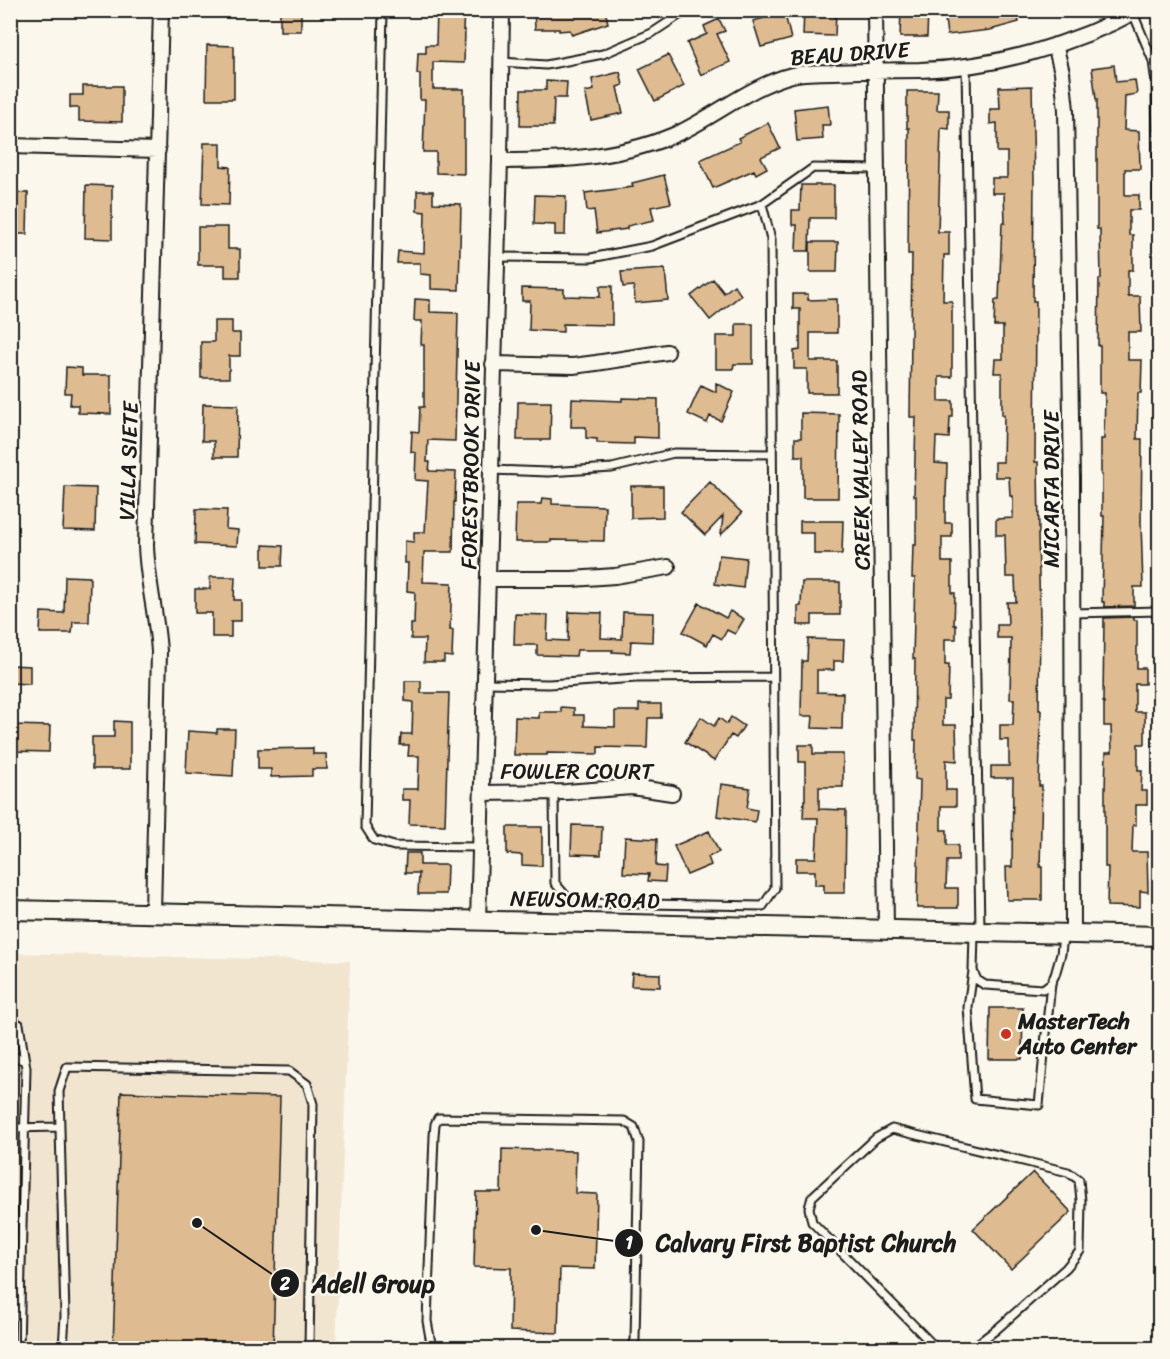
<svg xmlns="http://www.w3.org/2000/svg" width="1170" height="1359" font-family="Sriracha,sans-serif">
<style>
.built{fill:#f2e5d0}
.building{fill:#debb90;stroke:#1c1c1c;stroke-width:1.5}
.lines{fill:none;stroke-linecap:round;stroke-linejoin:round}
.lane-casing{stroke:#1c1c1c;stroke-width:11}
.street-casing{stroke:#1c1c1c;stroke-width:18}
.secondary-casing{stroke:#1c1c1c;stroke-width:22}
.lane{stroke:#fbf7ec;stroke-width:7}
.street{stroke:#fbf7ec;stroke-width:14}
.secondary{stroke:#fbf7ec;stroke-width:18}
.poi-dot{fill:#c8321e;stroke:#fbf7ec;stroke-width:2}
.labels{text-anchor:middle;stroke-width:5;stroke-linejoin:round;paint-order:stroke}
.street-label{font-size:22px;fill:#1c1c1c;stroke:#fbf7ec}
.poi-label{font-size:22px;font-weight:bold;fill:#1c1c1c;stroke:#fbf7ec;text-anchor:start}
.leader{fill:none;stroke:#1c1c1c;stroke-width:2}
.callout-dot{fill:#1c1c1c;stroke:#fbf7ec;stroke-width:2}
.mark-label{font-size:18px;text-anchor:middle;font-weight:bold;fill:#fff}
.callout-label{font-size:24px;text-anchor:middle;font-weight:bold;fill:#1c1c1c;stroke:#fbf7ec;stroke-width:5;stroke-linejoin:round;paint-order:stroke}
</style>
<rect width="100%" height="100%" fill="#fbf7ec"/>
<filter id="ink" filterUnits="userSpaceOnUse"><feTurbulence type="fractalNoise" baseFrequency=".0167" numOctaves="2"/><feDisplacementMap in="SourceGraphic" scale="12" xChannelSelector="R" yChannelSelector="G"/><feConvolveMatrix kernelMatrix="1 2 1 2 8 2 1 2 1" color-interpolation-filters="sRGB"/></filter>
<g filter="url(#ink)">
<path class="built" d="M11 953 350 961 336 1348H11Z"/>
<path class="building" d="M280 10H301V31H280Z
M437 10H464L463 30H465L464 63 433 62V89H464V174L436 173V152H423L425 100H420V74H417L418 53H426V45H436Z
M534 10H605L608 23 572 35 570 30 559 31V29H535Z
M770 10H784L791 39 761 47 753 21 772 16Z
M804 10H836L835 36 803 35Z
M901 10H928L927 37H900Z
M944 10H1016L1019 22 990 30 947 35Z
M719 19 725 31 717 34 730 62 701 75 687 43 707 34 704 26Z
M207 45 234 46V99H206Z
M668 55 684 86 655 101 639 69Z
M1114 65 1116 82 1135 80 1137 94 1125 96 1124 130 1139 131 1140 169H1125V195H1139V210H1129V235H1133V270H1128V296H1140L1141 332H1128V360H1142L1141 393H1138L1137 439H1142L1141 522 1143 587H1134V606L1104 607V602H1102L1104 516H1102V475H1101V439H1104L1105 393H1100V346H1098L1099 279H1101L1100 229H1097V99H1096L1092 68Z
M620 72 623 85 617 87 623 113 591 120 585 92 594 90 592 79Z
M546 81 567 82 566 98H554L553 126H520L521 90H546Z
M83 86H122V122L79 121V108H70V95H83Z
M1032 86 1034 178 1033 301H1036L1035 462H1038L1039 534H1038L1040 618 1039 710H1041L1039 786H1042L1040 867H1042V900H1007L1006 867H1012L1013 778H991V766H1009V740H1000V725H1013L1014 699H1010L1011 638H997V625H1008L1007 602H1016L1015 577H1006L1005 535H996V519L1013 518V496H1010L1009 477H995V462H1003L1004 415H1002V373H994L995 359H1003V326H994L995 300H999L1002 223H1005L1004 193H992V178H1007V152H997V123L990 124V109H1000L999 87Z
M907 91H938L937 110H949V129L941 128 938 232H949V255H944L943 301H952V377H939V401H953V417H950L949 438 936 437 935 463 947 464 946 497H945V523H952V537H942V562H952V593H955L954 625H956V639H945V665H949L948 700H943V725H956L957 761 946 760V790H956V806H941V830H947V845H958V861H947L946 888H958V908H917L920 780 915 779 916 740H914L915 659H913L915 578H912L913 545H916V496H914L916 417H910L912 254H908L909 128H907Z
M828 105 830 125H822L823 139 797 141 794 109Z
M768 123 780 148 761 157 767 168 756 174 754 170 713 188 700 160 740 142 738 138Z
M204 143H221V166L230 167 229 205 202 204Z
M664 175 671 203 651 207 654 220 627 226V229L597 233 594 210 587 211 585 193 633 187 632 183Z
M86 185 112 186V239L85 238Z
M801 185H834V218H810L809 251H796L797 225H792V210H800Z
M417 191H433V203L461 204 459 290 431 289V275L420 274V263H397L398 251 424 253 425 212 417 211Z
M10 192 28 193 27 234H10Z
M535 195 566 196 565 235H555V225L534 224Z
M198 227H228V249H240V277H225V265H198Z
M810 242H838L837 272H810Z
M665 269 668 300 635 303 634 286 623 287 621 272Z
M713 279 724 293 734 285 741 295 710 320 691 296Z
M600 286H612V325L563 324V332L529 330 530 301H522V288L564 289V296L600 297Z
M793 294H808V300L837 299V333H810V361H837V393H807V369H794V351L800 350V309H793Z
M415 299 430 300V312L458 313 455 441 428 440 427 462H430L429 471 456 472 455 502H454L453 552H424L423 582 452 583 450 630H453L452 657 444 656V662H424L425 639H411V624H414L415 592 407 591 408 563H405V541L414 542V532H425L428 481 415 480 416 453 411 452 412 431 419 432 420 407H424V345H421L422 321H414Z
M214 321H232V333H240V356H229V378H201V342H214Z
M736 324H753V364H734L733 369H716V336H736Z
M66 367 82 368V375H111V414L78 413V405H70L71 393H65Z
M716 383 734 392 721 421 710 416 707 423 688 414 701 385 716 392Z
M622 398 658 399V438L634 437V444L597 443V439L586 438V427H571L572 399 622 401Z
M518 402H551L550 440H517Z
M203 404 238 405 237 457H214V441H202Z
M801 413 839 414 838 498H803V456H795V438H801Z
M710 482 742 513 721 535 723 516 705 535 681 512Z
M631 486H663V517L631 518Z
M65 487 96 488 95 531 63 530Z
M542 498 552 499V504L605 506 604 541 551 540V542H515L516 504H541Z
M196 509 227 510 226 529 238 530 237 546 195 544Z
M800 521H843L842 554H814V533H800Z
M263 545 283 546 282 566H263Z
M719 555 746 558 743 588 715 584Z
M65 576 90 577 89 622H73L72 633H40L41 612 64 613Z
M210 577H235L234 600H241V621H231V637H212V613H195V589H210Z
M802 582H840V615H812V625H798V606H801Z
M699 603 726 618 730 611 744 619 735 634 727 630 722 639 713 634 707 645 683 632Z
M569 612 602 613 601 638 622 639 623 612 653 613 652 642 631 641 630 653 612 652 613 650H577L576 656 537 655V645H514L515 614 548 615 547 640 568 641Z
M1134 617V620H1137V668H1145V684H1135V712H1145V744H1138V770H1142L1141 791H1147V805H1136V825H1133L1132 852H1147L1148 892 1140 891V907L1107 906 1108 867H1105V791L1106 752H1112L1111 726H1104V702H1103L1104 618Z
M808 639 844 640 843 661H834V670H817V692L843 693 842 729 812 728 813 716H801L802 661H807Z
M10 665 30 666V684L10 683Z
M405 681H421V693H449L445 825 409 824 410 800H402V789H418L419 756H408L409 745H400L401 734H412L413 702 405 701Z
M639 704H661V718H648L647 748 598 747V754L547 753V755H514L515 717 539 718V712H561V707L574 708V715H584V726L615 727V711H639Z
M701 717 714 726 719 718 727 724 731 717 744 726 736 738 731 735 714 761 685 742Z
M114 721 130 722V769H92V737H114Z
M10 725 50 726 49 752 10 751Z
M217 729H235L233 776 186 773 188 731 217 733Z
M799 745H813V754H843V787H819V809L846 810 845 893H824V885H815V871H796V858H816L818 818H803L804 800H805V762H799Z
M313 748V754H326L327 769H312V776L271 777V769H258V749Z
M721 784 750 788 747 808 757 810 755 822 717 816Z
M572 825 602 826 601 855 571 854Z
M507 827H542V866L522 865V855L507 854Z
M709 831 719 852 708 857 711 865 687 875 674 846Z
M625 837 657 839 656 866 666 867 665 882 648 881 649 874 623 873Z
M406 853H420V865H447L446 894H418L419 873H405Z
M632 973 660 974V987L631 986Z
M990 1008H1023L1022 1059H989Z
M121 1092 280 1097 273 1348H113Z
M502 1149 576 1151 575 1193 597 1194 595 1269 560 1268 558 1333 510 1331 511 1268 474 1267 476 1192H501Z
M1033 1172 1071 1212 1011 1269 973 1229Z"/>
<g class="lines">
<defs>
<path id="lane" d="M383 10 365 826 374 840 394 846 480 847
M1133 13 1153 61 1156 83 1160 337
M501 62 546 65 603 54 652 33 687 10
M966 66 980 930
M497 257 591 258 652 246 762 204 813 168 878 169
M491 470 548 472 612 468 674 453 772 454
M1072 613 1160 611
M485 683 549 684 636 678 773 677
M554 792 555 883 566 896 588 903 763 906 775 888 771 239 762 204
M974 933 973 971 977 980 985 985 1043 989 1051 983 1055 975 1061 954 1063 936
M973 971 968 1007 975 1099 1039 1105 1051 983
M10 1021 19 1024 26 1068 19 1348
M10 1055 25 1061
M10 1128 59 1127
M63 1348 65 1316 59 1091 67 1067 289 1071 307 1084 313 1104 309 1348
M438 1348 431 1343 427 1321 434 1136 435 1124 438 1118 624 1121 634 1127 639 1142 635 1340 632 1348
M936 1348 812 1222 809 1208 812 1197 876 1138 892 1129 1068 1172 1079 1180 1081 1201 1080 1251 1066 1268 997 1329 972 1348"/>
<path id="street" d="M875 10 886 929
M1055 45 1062 72 1066 110 1072 478 1073 933
M10 146 158 150
M500 161C563 161 625 158 683 131 719 113 753 85 792 75 805 72 820 72 833 72 862 71 891 70 920 70 993 68 1074 45 1138 10
M493 364 573 366 596 363 667 352
M488 579H572L615 576 668 567
M482 793 566 792 632 787 672 793
M153 913 159 652C157 616 147 581 146 545L161 10
M478 921 500 161 502 10"/>
<path id="secondary" d="M10 910 1160 936"/>
</defs>
<use href="#lane" class="lane-casing"/>
<use href="#street" class="street-casing"/>
<use href="#secondary" class="secondary-casing"/>
<use href="#lane" class="lane"/>
<use href="#street" class="street"/>
<use href="#secondary" class="secondary"/>
</g>
</g>
<circle class="poi-dot" cx="1006" cy="1034" r="6"/>
<g class="labels">
<g class="street-label">
<text transform="translate(850 53) rotate(-4)" y="8">BEAU DRIVE</text>
<text transform="translate(128 461) rotate(-88)" y="8">VILLA SIETE</text>
<text transform="translate(470 465) rotate(-89)" y="8">FORESTBROOK DRIVE</text>
<text transform="translate(860 470) rotate(-91)" y="8">CREEK VALLEY ROAD</text>
<text transform="translate(1051 489) rotate(-90)" y="8">MICARTA DRIVE</text>
<text x="577" y="779">FOWLER COURT</text>
<text transform="translate(585 899) rotate(1)" y="8">NEWSOM ROAD</text>
</g>
<g class="poi-label">
<text x="1018" y="1029">MasterTech<tspan x="1018" dy="25">Auto Center</tspan></text>
</g>
</g>
<path class="leader" d="M536 1230L629 1243M197 1223L285 1283"/>
<g class="callout-dot">
<circle cx="536" cy="1230" r="6"/>
<circle cx="197" cy="1223" r="6"/>
<circle cx="629" cy="1243" r="15"/>
<circle cx="285" cy="1283" r="15"/>
</g>
<g class="mark-label">
<text x="629" y="1249">1</text>
<text x="285" y="1290">2</text>
</g>
<g class="callout-label">
<text x="806" y="1251">Calvary First Baptist Church</text>
<text x="373" y="1292">Adell Group</text>
</g>
<rect width="1170" height="1359" fill="none" stroke="#fbf7ec" stroke-width="36"/>
<rect x="18" y="18" width="1134" height="1323" fill="none" stroke="#1c1c1c" stroke-width="2" filter="url(#ink)"/>
</svg>
